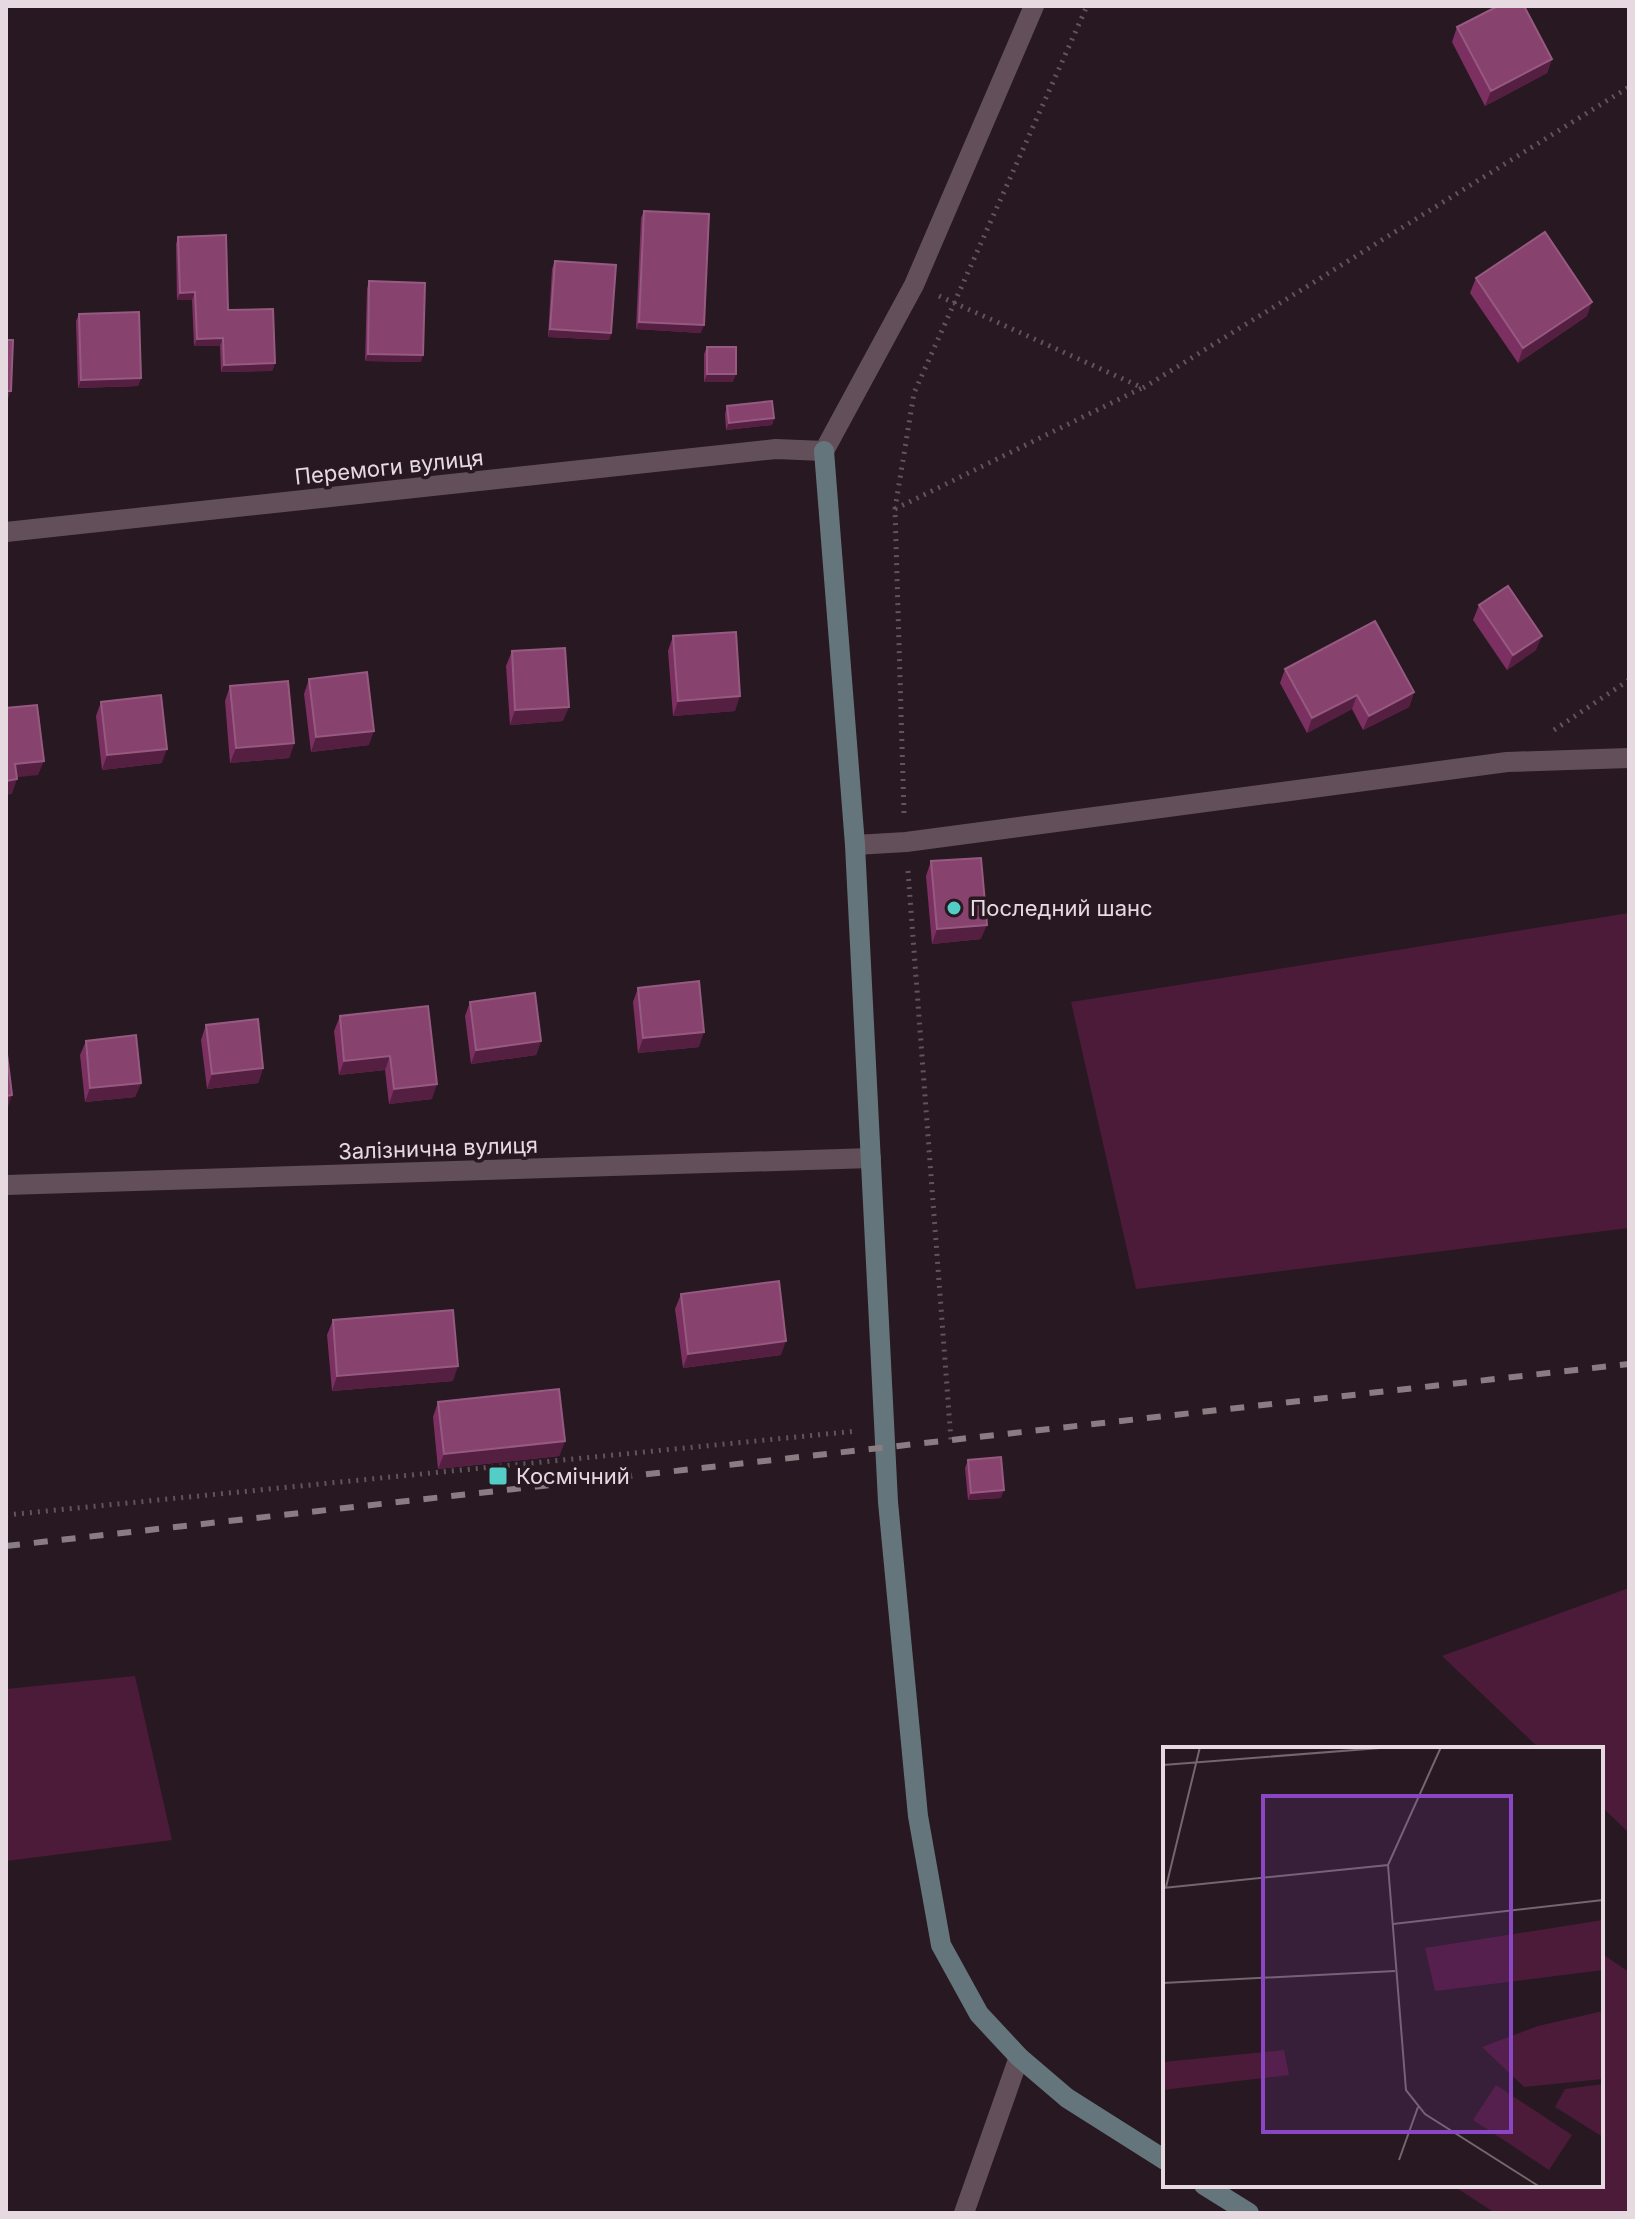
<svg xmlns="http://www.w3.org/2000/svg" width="1635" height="2219" font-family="Inter,sans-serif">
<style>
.green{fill:#4c1b3a}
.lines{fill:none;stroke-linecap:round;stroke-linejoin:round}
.path{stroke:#63545c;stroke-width:5;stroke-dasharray:2 6;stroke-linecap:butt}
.service{stroke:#634f5a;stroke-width:20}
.minor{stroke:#634f5a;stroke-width:20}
.tertiary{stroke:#634f5a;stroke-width:20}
.secondary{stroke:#64767c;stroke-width:20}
.rail{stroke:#8a7c83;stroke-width:6;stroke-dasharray:14 14;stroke-linecap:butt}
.wall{fill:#7b3061}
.shaded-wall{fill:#551f41}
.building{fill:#87426e;stroke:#965a80;stroke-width:2}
.poi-dot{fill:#54cdc6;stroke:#281821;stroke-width:3}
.labels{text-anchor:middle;stroke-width:7;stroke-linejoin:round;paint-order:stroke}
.street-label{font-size:22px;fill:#e6dae0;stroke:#281821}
.poi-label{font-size:22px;fill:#e6dae0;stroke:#281821;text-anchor:start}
.inset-road{fill:none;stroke:#74666d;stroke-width:2}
.view{fill:#8b46c4;fill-opacity:0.15;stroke:#8b46c4;stroke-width:4}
.inset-edge{fill:none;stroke:#e6dae0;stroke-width:4}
</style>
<rect width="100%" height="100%" fill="#281821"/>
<path class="green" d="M1629 913V1228L1136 1289 1071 1002Z
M1629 1588V1833L1601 1806V1749H1540L1442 1656Z
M135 1676 172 1840 6 1861V1689Z
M1601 1953 1629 1972V2213H1495L1452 2185H1601Z"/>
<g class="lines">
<path class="path" d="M939 296 1143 388 1629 87
M895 509 1142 388
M1554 730 1629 680
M904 813 895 509 914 393 1087 6
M908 871 951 1440
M6 1515 857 1431"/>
<path class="service" d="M855 845 906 842 1507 762 1629 758
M964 2213 1019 2057"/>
<path class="minor" d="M6 1185 871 1158"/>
<path class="tertiary" d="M6 532 776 449 824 451 914 285 1034 6"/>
<path class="secondary" d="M824 451 855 845 888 1502 918 1816 941 1945 979 2014 1019 2057 1067 2098 1165 2160
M1204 2185 1249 2213"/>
<path class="rail" d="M6 1546 1629 1364"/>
</g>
<path class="wall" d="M1457 27 1552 59 1547 73 1485 106 1452 42Z
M644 211 701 333 636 329 641 218Z
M178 237 228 310 275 363 272 371 221 372 220 346H194L192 300H177L176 244Z
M555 261 611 333 609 340 548 337 552 269Z
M1476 278 1587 316 1518 363 1470 293Z
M369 281 421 362 365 361 367 289Z
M79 314 141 378 138 386 78 388 76 321Z
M707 347 733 382H704V354Z
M727 406 774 418 772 425 726 430 725 414Z
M1479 605 1536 650 1507 670 1473 620Z
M673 636 735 711 673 716 668 651Z
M512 651 563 721 510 725 506 666Z
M1285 669 1414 692 1409 707 1363 730 1352 709 1307 733 1280 683Z
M309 679 369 745 311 752 304 694Z
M230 686 294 743 289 758 230 763 225 701Z
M101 702 162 763 102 770 96 716Z
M931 861 981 939 932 944 926 876Z
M638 988 699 1047 638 1053 633 1002Z
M470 1002 541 1041 536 1055 471 1064 465 1016Z
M428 1006 432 1099 389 1104 385 1070 339 1075 334 1031 340 1016Z
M206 1025 263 1068 258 1083 207 1089 201 1040Z
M86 1041 141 1083 135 1097 85 1102 80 1055Z
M681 1294 781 1355 683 1368 675 1309Z
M333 1320 453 1381 332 1391 327 1335Z
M438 1402 565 1441 559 1456 438 1469 433 1417Z
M968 1460 1001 1498 968 1500 965 1468Z"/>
<path class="shaded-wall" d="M1552 59 1547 73 1485 106 1491 91Z
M195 292 192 300H177L180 293Z
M1592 302 1587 316 1518 363 1523 348Z
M639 322 704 325 701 333 636 329Z
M550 329 611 333 609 340 548 337Z
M223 338 220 346H194L197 339Z
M368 354 423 355 421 362 365 361Z
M275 363 272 371 221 372 224 365Z
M707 374H736L733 382H704Z
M141 378 138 386 78 388 81 380Z
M6 391H11L8 399H6Z
M774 418 772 425 726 430 729 423Z
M1542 636 1536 650 1507 670 1513 655Z
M1414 692 1409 707 1363 730 1369 716Z
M1357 695 1352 709 1307 733 1312 718Z
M740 696 735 711 673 716 678 701Z
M569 707 563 721 510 725 515 710Z
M374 731 369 745 311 752 316 737Z
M294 743 289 758 230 763 236 748Z
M167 749 162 763 102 770 107 755Z
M44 761 38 775 10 778 15 764Z
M17 779 12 794 6 795V781Z
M987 925 981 939 932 944 937 929Z
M704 1032 699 1047 638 1053 643 1038Z
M541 1041 536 1055 471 1064 476 1050Z
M390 1056 385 1070 339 1075 344 1061Z
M263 1068 258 1083 207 1089 212 1074Z
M141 1083 135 1097 85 1102 90 1088Z
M437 1084 432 1099 389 1104 394 1089Z
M12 1095 7 1110H6V1096Z
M786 1341 781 1355 683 1368 688 1354Z
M458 1366 453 1381 332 1391 337 1376Z
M565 1441 559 1456 438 1469 444 1454Z
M1004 1490 1001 1498 968 1500 971 1493Z"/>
<path class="building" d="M1498 6H1524L1552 59 1491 91 1457 27Z
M644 211 709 214 704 325 639 322Z
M1545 232 1592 302 1523 348 1476 278Z
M226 235 228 310 273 309 275 363 224 365 223 338 197 339 195 292 180 293 178 237Z
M555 261 616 265 611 333 550 329Z
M369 281 425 283 423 355 368 354Z
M139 312 141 378 81 380 79 314Z
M6 340H13L11 391H6Z
M707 347H736V374H707Z
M772 401 774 418 729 423 727 406Z
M1508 586 1542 636 1513 655 1479 605Z
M1375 621 1414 692 1369 716 1357 695 1312 718 1285 669Z
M736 632 740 696 678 701 673 636Z
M565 648 569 707 515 710 512 651Z
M367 672 374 731 316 737 309 679Z
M288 681 294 743 236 748 230 686Z
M161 695 167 749 107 755 101 702Z
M37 705 44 761 15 764 17 779 6 781V708Z
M981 858 987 925 937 929 931 861Z
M699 981 704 1032 643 1038 638 988Z
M535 993 541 1041 476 1050 470 1002Z
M428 1006 437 1084 394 1089 390 1056 344 1061 340 1016Z
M258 1019 263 1068 212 1074 206 1025Z
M136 1035 141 1083 90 1088 86 1041Z
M6 1046 12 1095 6 1096Z
M779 1281 786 1341 688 1354 681 1294Z
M453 1310 458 1366 337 1376 333 1320Z
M559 1389 565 1441 444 1454 438 1402Z
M1001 1457 1004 1490 971 1493 968 1460Z"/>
<g class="poi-dot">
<circle cx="954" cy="908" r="8"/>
<rect x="488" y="1466" width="20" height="20" rx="4"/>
</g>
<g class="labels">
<g class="street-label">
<text transform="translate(389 467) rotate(-6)" y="8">Перемоги вулиця</text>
<text transform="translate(438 1148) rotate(-2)" y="8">Залізнична вулиця</text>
</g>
<g class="poi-label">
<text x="970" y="916">Последний шанс</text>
<text x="516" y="1484">Космічний</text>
</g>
</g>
<g transform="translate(1163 1747)">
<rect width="440" height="440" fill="#281821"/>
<path d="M440 173V223L272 244 262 201ZM440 264V332L361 340 319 300 375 279ZM121 303 126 328 0 343V315ZM440 337V390L392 360 402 342ZM333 338 409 388 386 423 310 373Z" fill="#4c1b3a"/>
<path class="inset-road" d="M0 18 230 0M225 118 243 343 262 367 377 440M3 140 37 0M0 141 225 118 278 0M230 177 440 153M0 236 232 224M236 413 255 360"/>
<path class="view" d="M100 49H348V385H100Z"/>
<rect width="440" height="440" class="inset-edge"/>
</g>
<rect width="1635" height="2219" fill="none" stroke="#e6dae0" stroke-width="16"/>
</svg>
